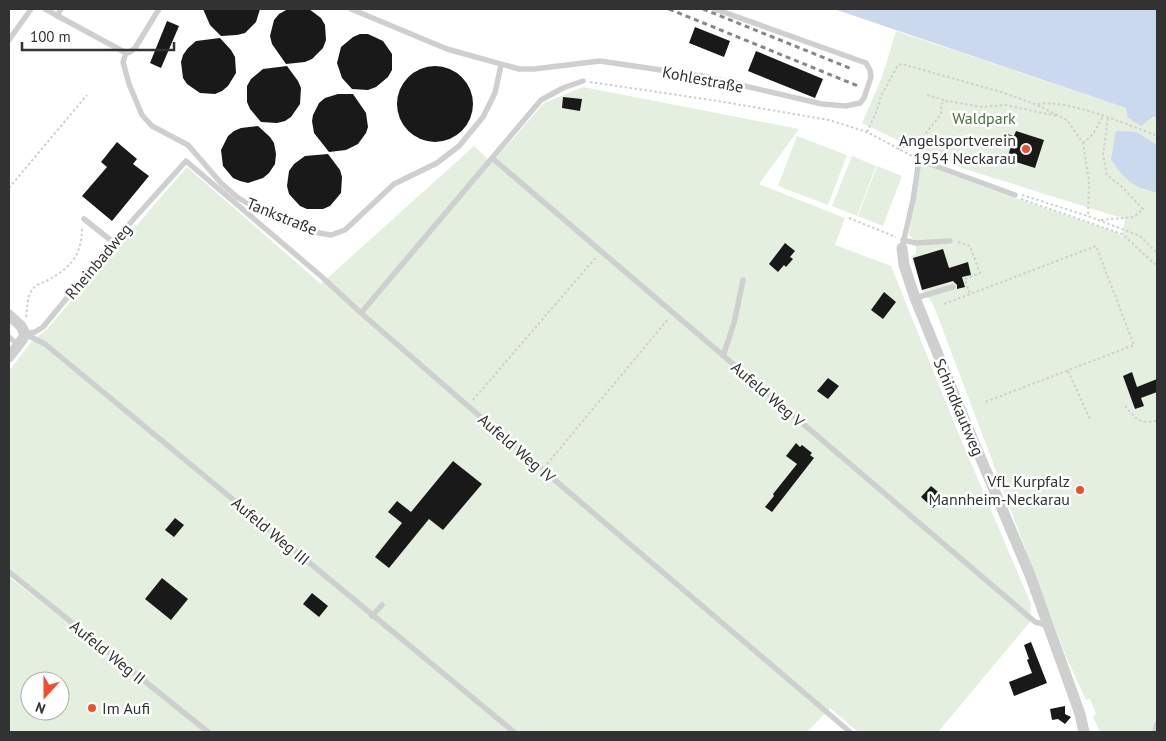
<svg xmlns="http://www.w3.org/2000/svg" width="1166" height="741" font-family="'PT Sans',sans-serif">
<style>
.green{fill:#e4efe0;fill-rule:evenodd}
.water{fill:#cbd9ef}
.building{fill:#191919}
.lines{fill:none;stroke-linecap:round;stroke-linejoin:round}
.path{stroke:#cfcfcf;stroke-width:2;stroke-dasharray:2.5 2.5;stroke-linecap:butt}
.service{stroke:#cfcfcf;stroke-width:5.5}
.minor{stroke:#cfcfcf;stroke-width:11}
.rail{stroke:#878787;stroke-width:3;stroke-dasharray:5 4;stroke-linecap:butt}
.poi-dot{fill:#f04e2d;stroke:#fff;stroke-width:2}
.labels{text-anchor:middle;stroke-width:5;stroke-linejoin:round;paint-order:stroke}
.street-label{font-size:16px;fill:#323232;stroke:#fff}
.park-label{font-size:16px;fill:#47723b;stroke:#fff}
.poi-label{font-size:16px;fill:#323232;stroke:#fff;text-anchor:end}
</style>
<rect width="100%" height="100%" fill="#fff"/>
<path class="green" d="M896 31 1126 108 1127 117 1157 118V145L1137 132 1143 190 1157 193V319L1143 322 1157 319V732H1100L1093 716 1096 714 1090 699 1086 700 1067 659 933 304 922 290 911 256 916 254V241L909 235 911 220 914 211 920 169 921 166 925 165 1015 198 1115 232 1122 236 1125 219 965 169 921 149 903 143 862 123 882 77Z
M583 87 799 129 759 184 845 218 835 245 891 266 955 425 1031 604 1030 622 938 732H858L830 708 807 732H212L9 569V371L31 342 47 329 187 167 321 284 474 146 492 163 544 103Z
M797 136 847 155 828 205 778 186Z
M852 156 876 166 857 216 832 206Z
M877 166 902 176 883 226 858 216Z
M9 577 209 732H9ZM30 681H60V711H30Z"/>
<path class="water" d="M834 9H1157V118L1153 117 1141 126 1127 117 1126 108Z
M1116 131 1137 132 1157 145 1156 172 1157 173V193C1133 187 1124 180 1111 159Z"/>
<path class="building" d="M203 9H260L256 22 245 33 237 35 221 36 210 25Z
M288 9H309L321 18 325 25 326 40 323 48 312 59 305 62 286 64 272 44 270 36 274 20 279 14Z
M167 21 179 26 161 68 150 63Z
M695 27 730 41 724 57 689 43Z
M360 34H368L383 41 392 54V70L388 77 376 87 368 90 352 89 342 78 337 63 341 47 353 37Z
M220 38 231 50 235 57 236 73 228 86 222 91 215 94 200 93 187 84 183 78 181 62 183 55 188 48 196 41Z
M756 51 823 79 815 98 748 71Z
M287 66 298 81 301 88 300 104 291 117 285 121 277 123 261 122 250 109 247 102V86L251 79 263 69Z
M397 104a38 38 0 1 1 76 0a38 38 0 1 1-76 0Z
M338 94H353L366 113 368 127 366 133 358 144 346 150 329 152 314 133 312 121 313 115 319 103 325 98Z
M563 97 582 99 580 111 562 108Z
M258 126 270 137 274 143 276 154 275 164 269 173 263 178 248 183 240 181 233 178 223 166 221 150 228 136 234 131 241 128Z
M1016 131 1044 140 1035 168 1007 159 1011 146 1001 143 1004 133 1014 136Z
M117 142 137 159 133 164 149 176 112 221 82 196 107 167 101 162Z
M328 154 340 170 342 177 341 193 330 206 323 209H307L300 206 289 194 287 186 289 171 294 164 305 156Z
M785 243 795 251 790 257 793 259 786 267 784 265 778 272 769 264Z
M943 249 949 268 968 262 971 275 962 277 965 287 957 289V285L953 281 922 290 913 258Z
M884 292 896 302 883 319 871 310Z
M1132 372 1137 387 1157 379V392L1141 398 1144 406 1135 409 1123 376Z
M828 378 839 386 828 399 817 391Z
M796 443 800 447 802 445 812 453 810 455 814 458 772 512 765 507 774 496 773 494 797 464 786 456Z
M453 461 482 484 443 530 429 519 389 568 375 557 402 523 388 512 397 501 411 512Z
M931 486 943 496 933 508 921 497Z
M175 518 184 525 174 537 165 530Z
M162 578 188 599 171 620 145 599Z
M312 593 328 606 319 617 303 604Z
M1031 642 1047 683 1014 696 1009 682 1032 673 1027 660 1029 659 1024 645Z
M1065 706V714L1071 717 1065 724 1058 719 1052 720 1050 709Z"/>
<g class="lines">
<path class="path" d="M590 82 718 101 829 120 867 132 912 156
M927 95 947 101
M1038 104C1069 99 1126 124 1157 136
M867 132 876 113 881 96 898 65 902 64 1001 92 1035 104 1067 120 1083 143 1089 181 1088 216
M1083 143 1093 134 1103 116
M898 149 910 144 916 146 941 114V104L947 101 982 107 1005 105 1057 116
M9 188 87 95
M1022 195 1088 216 1140 236 1157 253
M1021 199 1122 234 1157 266
M849 218 896 237
M1101 220 1134 217 1143 209 1122 187 1107 175 1103 155 1108 118
M958 242 970 246 980 273 965 279 970 294
M944 304 1096 246 1134 345 985 402
M26 317C28 308 26 299 32 290 35 285 42 283 48 280 72 267 82 254 82 227
M1068 371 1090 419
M473 400 597 256
M1125 406C1138 421 1138 423 1157 421
M547 464 669 318"/>
<path class="service" d="M45 9 126 53
M351 9 447 49 519 69H534L600 61 702 76 822 104 846 106 860 103 864 98 871 77 870 70 866 63 715 9
M57 16 61 9
M9 40 31 9
M126 53 123 62 129 84 142 115 152 126 188 145 221 183 237 197 255 208 319 233 331 235 345 230 394 184 437 163 459 146 483 117 495 93 501 65
M126 53 130 52 135 48 159 9
M492 158 1035 622 1047 625
M84 219 113 242
M903 240 916 243 950 241
M902 248 913 200 919 160 1015 195
M915 298 953 287
M361 313 541 100 563 88 583 81
M25 334 35 332 43 327 113 242 186 161 322 277 361 313 468 406 850 732
M25 334 45 344 514 732
M9 337 18 345
M723 356 734 323 743 280
M9 572 208 732
M372 616 382 605
M1155 732 1157 724"/>
<path class="minor" d="M902 248 904 265 915 298 965 421 1030 575 1080 714 1084 732
M9 315 21 326 25 334 22 340 9 357"/>
<path class="rail" d="M669 9 858 86
M703 9 852 69"/>
</g>
<g class="poi-dot">
<circle cx="1026" cy="149" r="5"/>
<circle cx="1080" cy="490" r="5"/>
<circle cx="92" cy="708" r="5"/>
</g>
<g class="labels">
<g class="street-label">
<text transform="translate(703 79) rotate(11)" y="6">Kohlestraße</text>
<text transform="translate(282 216) rotate(22)" y="6">Tankstraße</text>
<text transform="translate(98 261) rotate(-50)" y="6">Rheinbadweg</text>
<text transform="translate(768 394) rotate(41)" y="6">Aufeld Weg V</text>
<text transform="translate(959 407) rotate(67)" y="6">Schindkautweg</text>
<text transform="translate(517 448) rotate(41)" y="6">Aufeld Weg IV</text>
<text transform="translate(271 531) rotate(40)" y="6">Aufeld Weg III</text>
<text transform="translate(108 652) rotate(39)" y="6">Aufeld Weg II</text>
</g>
<g class="park-label">
<text x="984" y="124">Waldpark</text>
</g>
<g class="poi-label">
<text x="1016" y="146">Angelsportverein<tspan x="1016" dy="18">1954 Neckarau</tspan></text>
<text x="1070" y="487">VfL Kurpfalz<tspan x="1070" dy="18">Mannheim-Neckarau</tspan></text>
<text x="102" y="714" text-anchor="start">Im Aufi</text>
</g>
</g>
<rect width="1166" height="741" fill="none" stroke="#323232" stroke-width="20"/>
<g transform="translate(45 696) rotate(201)"><circle r="24" fill="#ffffff" stroke="#adadad"/>
<path d="M0-4L9 19L0 12L-9 19Z" fill="#f04e2d"/>
<text y="-8" font-size="14" font-weight="bold" text-anchor="middle" fill="#323232">N</text>
</g>
<path d="M22 42v8h152v-8" fill="none" stroke="#323232" stroke-width="2.5"/>
<text x="30" y="42" font-size="15" fill="#323232" stroke="#ffffff" stroke-width="4" paint-order="stroke">100 m</text>
</svg>
